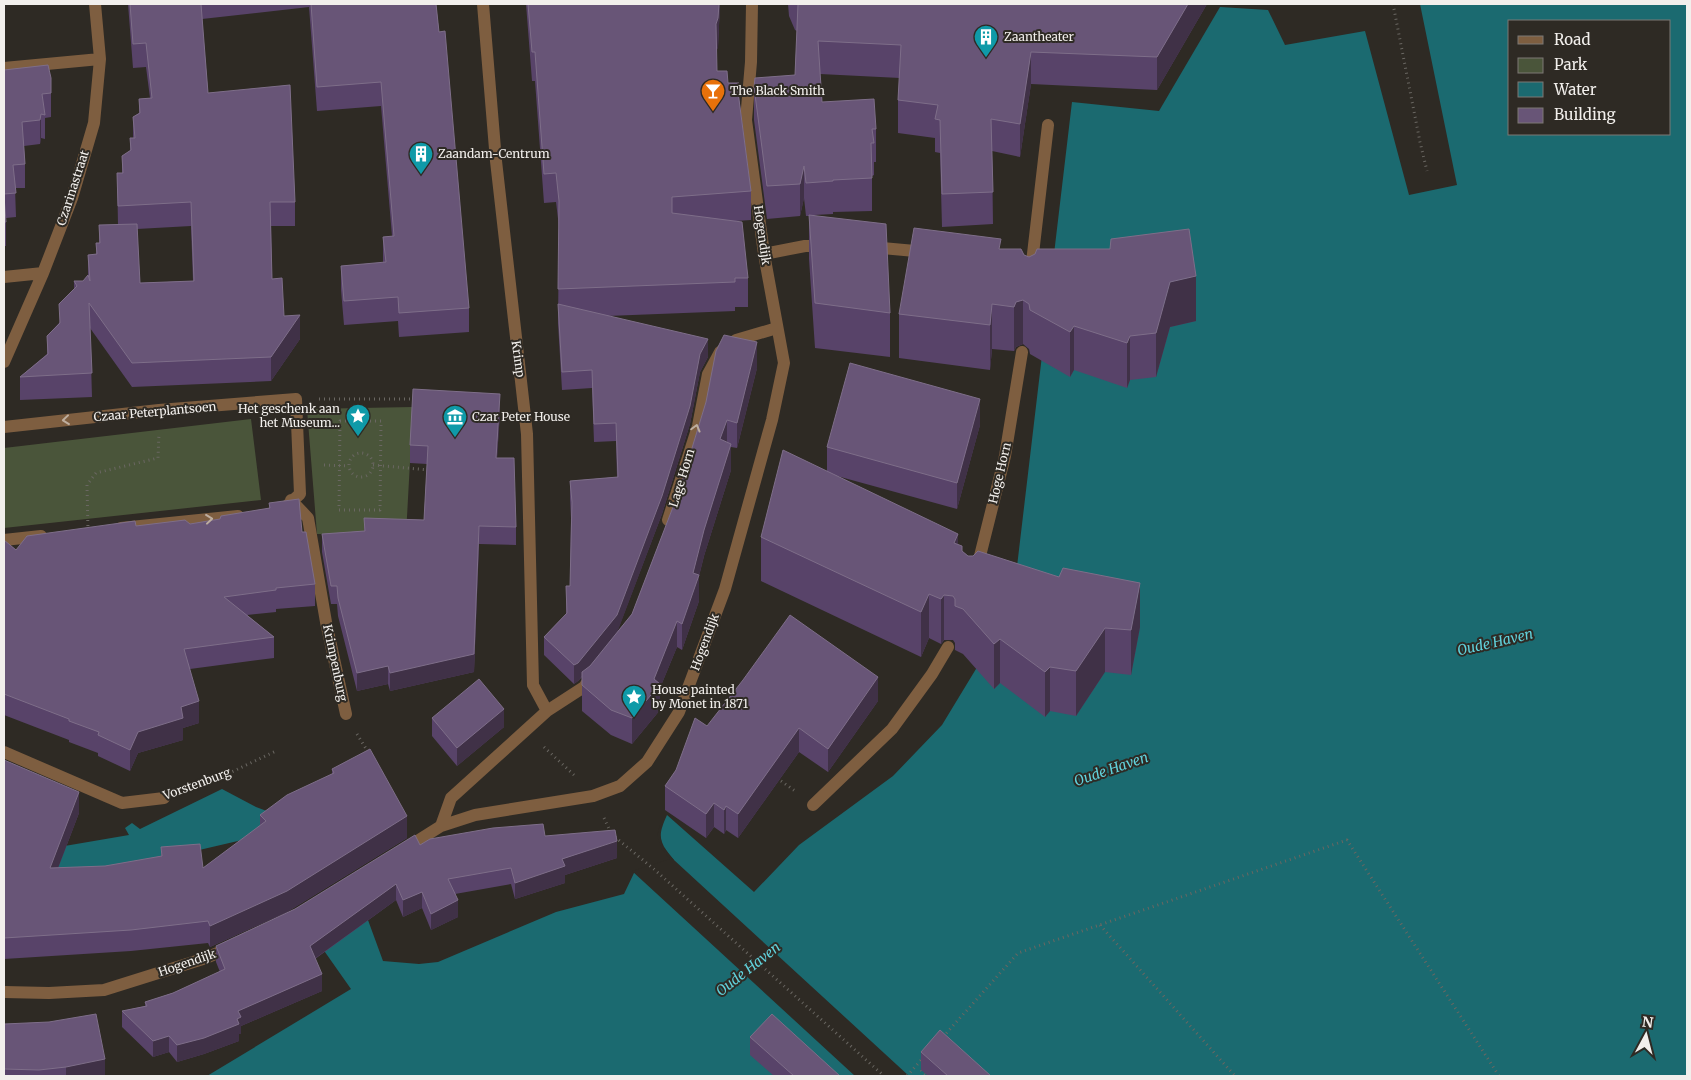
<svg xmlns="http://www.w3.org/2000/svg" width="1691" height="1080" font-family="Merriweather,serif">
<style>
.green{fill:#4a553a}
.water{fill:#1b6a70;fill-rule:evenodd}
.pier{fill:#2e2a24}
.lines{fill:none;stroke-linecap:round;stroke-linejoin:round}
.path{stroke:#6a6762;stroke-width:3;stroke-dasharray:1 4;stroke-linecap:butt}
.street{stroke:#7e5e40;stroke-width:12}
.wall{fill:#584369;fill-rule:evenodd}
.shaded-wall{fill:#403147}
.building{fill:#685577;stroke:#7e6e89}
.oneway{stroke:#beae9f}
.labels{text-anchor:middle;stroke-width:4;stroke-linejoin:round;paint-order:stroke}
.poi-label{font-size:12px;fill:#f2efec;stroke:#2e2a24;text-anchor:start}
.street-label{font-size:12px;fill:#f2efec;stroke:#2e2a24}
.water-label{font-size:14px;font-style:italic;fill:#61d2dc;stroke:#2e2a24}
</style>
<rect width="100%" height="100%" fill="#2e2a24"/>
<path class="green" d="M413 407 406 535 317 534 307 409Z
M251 419 261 500 4 528V448Z"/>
<path class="water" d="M1420 4H1687V1076H207L351 989 313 935 361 901 383 961 419 964 438 962 556 912 624 894 634 873 674 860C659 842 657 837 667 815L754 892 799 845 893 776 942 725 979 664 1016 575 1072 102 1159 111 1220 7 1268 10 1285 45 1365 31 1409 195 1457 185ZM1510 21H1670V134H1510Z
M222 789 256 807 272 813 259 836 195 851 89 880 4 846 47 849 129 835 125 828 132 823 140 829Z"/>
<path class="pier" d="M660 825V836L663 847 674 860 909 1076H855L632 871 670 859 661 848 657 836Z"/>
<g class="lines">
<path class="path" d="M1393 4 1420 142 1427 171
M319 399H416
M340 421H381L380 510H339Z
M349 465a12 12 0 1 1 24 0a12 12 0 1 1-24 0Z
M324 465 349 466
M373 465 429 470
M88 531 87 485 96 473 158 458 159 433
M357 734 368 752
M544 747 574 775
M777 778 795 791
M186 790 223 776 276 751
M604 818 611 833
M615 837 655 870 884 1076
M1100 925 1235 1076
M943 1037 1018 953 1347 840 1499 1076
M921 1070 927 1076
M907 1076 923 1058"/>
<path class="street" d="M483 4 496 161 527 434 533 685 547 711
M4 68 100 59
M871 247 926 252
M764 254 805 246H826
M1031 271 1048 125
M4 277 43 273
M4 362 43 273 72 198 94 123 100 59 95 4
M4 427 159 410 296 399 300 494 280 512
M291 500 308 518 326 622 346 714
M668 520 698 426 708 374 720 352 736 340 777 328
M121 528 238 516
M4 540 41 536
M977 568 1005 456 1022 352
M4 752 122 803 164 798
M813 805 892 729 932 674 948 647
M441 826 451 798 547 711 584 687 592 676
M403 850 441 826 475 815 593 796 620 786 647 762 679 712 725 589 772 420 784 363 764 254 746 120 751 62 752 4
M4 992 49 993 104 990 206 958 231 947"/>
</g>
<path class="wall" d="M128 4H436L469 308V332L399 337 398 321 344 325 341 290V266L383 263V237L392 236 381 106 317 111 309 7 202 19 208 93 295 202V226H271L272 279 284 316 300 339 271 381 132 387 90 328 92 397 20 400V377L47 354V336L59 323 74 290V281H83L88 275V255L96 254V243H99V225H118L117 173H122V156L130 151V138H133V117L139 113V99L150 98 146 67 133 68ZM191 226 193 281 140 283 137 229Z
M526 4H720L718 47 716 52 717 71 739 97 751 191V220L736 221 748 278V307H735V311L607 316 708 357 700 372 690 424 662 514 617 632 632 614 678 494 757 368 737 448 731 447V470L704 556 699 576V601L682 650 677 647 660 688V710L632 744 611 735 582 711V677L578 681 574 684 544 655V637L566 614V586H570L571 518 570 499V481L617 477 616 441 594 442 592 388 562 390 558 323 559 227 556 202 544 203 535 81H532Z
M788 4H1207L1157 90 1031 84 1020 157 992 151 993 224 942 227 940 153 935 152V138L898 133V100L900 78 820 74 822 102 876 129V162H874V175L872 176V211L833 212V214L814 215 890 313V357L815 348 809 259V216H806L804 198 800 216 767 219 754 120V87L795 75 797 31 795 30 789 16Z
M4 70 51 78V117L45 118V139L41 138 40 144 24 146 25 164V188H15L16 217 6 218V246H4Z
M1001 249 1024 255 1196 321 1170 327 1156 377 1130 380 1127 388 1074 370 1070 377 1030 354 1029 349 1023 344 1016 347 1014 351 992 349 990 370 899 358V314Z
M500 412 497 458 516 527V545L479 544 474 672 390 691 388 684 357 691 338 616 337 604H331L322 552V534L364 531V518L424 520 427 464 410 463V445Z
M980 425 957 509 837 476 958 544 962 551 968 556 1140 627 1131 675 1105 672 1076 716 1050 711 1045 717 1000 683 994 689 963 654 955 650V643L953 640H944L941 644 929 638 921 657 761 581V537L827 471V447Z
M269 503 302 532 315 584V606L276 609V612L247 615 274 637V658L190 669 199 723 183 728V740L138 753 130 771 98 756V753L69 742V740L4 715V540L16 550 136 526 190 524 220 519 269 508Z
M878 701 828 772 799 752 738 838 726 830 724 834 714 827 706 838 665 810V786L707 726Z
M432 718 504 727 457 766 432 736Z
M4 760 79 813 58 868 105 866 161 856V847L203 868 260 826V815L332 774V769L407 838 287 912 210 947 208 943 131 951 4 959Z
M545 836 617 858 565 875V883L515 899 511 884 455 894 458 917 431 930 422 908 403 917 396 900 315 959 322 991 241 1026V1034H239V1041L204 1054 177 1062 169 1052 153 1057 122 1027V1011L145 1006V1002L173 993 220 972 216 962V946L295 909 420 845Z
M4 1024 105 1076H4Z
M750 1037 840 1076H774L750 1055Z
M921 1052 991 1076H928L921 1070Z"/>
<path class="shaded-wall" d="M719 4H720L718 47 716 53V24Z
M1188 4H1207L1157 90V57Z
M1031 52V84L1020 157V124Z
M41 114V138L40 144V120Z
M804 166V198L800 216V184Z
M1196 276V321L1170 327 1156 377V333L1170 282Z
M1023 300V344L1016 347 1014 351V307L1016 302Z
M992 304V349L990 370V325Z
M300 315V339L271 381V357Z
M1074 326V370L1070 377V332Z
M1130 336V380L1127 388V343Z
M708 339V357L700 372 690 424 662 514 617 633 578 681 574 684V665L700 354Z
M757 342V368L737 448V423Z
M500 394V412L496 476V458Z
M980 399V425L957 509V483Z
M727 420V446L720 439Z
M731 444V470L704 556 699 576V601L682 650V624L693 573 704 530Z
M479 526V544L474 672 390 691V673Z
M958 534V578L954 543Z
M1140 583V627L1131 675V630Z
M929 594V638L921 657V612Z
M944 595V640L941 644V599Z
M677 621V647L660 688V710L632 744V718L654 679Z
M1105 628V672L1076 716V671Z
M1000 639V683L994 689V644Z
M388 666V684L357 691V673Z
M1050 667V711L1045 717V672Z
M878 677V701L828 772V749Z
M199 701V723L183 728V740L138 753 130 771V750L138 732 181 707Z
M504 709V727L457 766V748Z
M799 728V752L738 838V814Z
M79 792V813L50 889V868Z
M714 803V827L706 838V814Z
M726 806V830L724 834V810Z
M407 816V838L287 912 210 947V926Z
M617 841V858L565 875V883L515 899V883L562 859Z
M396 884V900L310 962V946Z
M422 892V908L403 917V900Z
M458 900V917L431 930V914Z
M322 974V991L241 1026V1034H239V1041L204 1054 177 1062V1045L238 1011Z
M169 1036V1052L153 1057V1041Z
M105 1059V1076H66V1067Z"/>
<path class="building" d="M130 4H201L208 93 290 85 295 202H270L272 279 282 278 284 316 300 315 271 357 132 363 89 303 92 373 20 377 48 354 47 336 60 323 59 304 77 286 74 281H83L88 275 90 281 88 255 97 254 96 243H100L99 225 137 224 140 283 194 281 191 202 118 206 117 173H123L122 156 131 150 130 138H135L133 117 140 113 139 99 152 98 146 43 133 44Z
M311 4H436L439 32 445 31 469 308 399 313 398 297 344 301 341 266 386 262 383 237 394 236 381 82 317 87Z
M528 4H719L718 18 716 24 717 71H727L728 83H739L738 92 751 191 672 197V213L742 222 748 278H735V282L558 289 559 201 556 173 544 174 535 52H532Z
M798 4H1188L1157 57 1031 52 1020 124 991 119 993 192 942 194 940 120 935 119 938 105 898 100 901 45 818 41 822 102 874 99 876 129H872L874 143H871L872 178 833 180V181L806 183 804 166 800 184 767 186 754 87 755 78 795 75Z
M48 65 51 78V93L42 94 45 115 41 114 40 120 22 122 25 164 13 165 16 193 4 194V70Z
M4 196 6 222H4Z
M809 215 886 224 890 313 815 303Z
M914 228 1001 239 999 249H1021L1024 255 1029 257 1035 254 1037 249H1110L1111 239 1189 229 1196 276 1170 282 1156 333 1130 336 1127 343 1074 326 1070 332 1030 310 1029 304 1023 300 1016 302 1014 307 992 304 990 325 899 314Z
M558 304 708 339 700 354 690 406 662 496 617 615 578 663 574 665 544 637 567 613 566 586H570L572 502 570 481 618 477 616 423 594 424 592 370 562 372Z
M724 335 757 342 737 423 727 420 720 439 731 444 704 530 693 573 699 575 682 624 677 621 654 679 660 684 632 718 611 710 582 685V672L590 666 632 614 678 494 706 402 716 351Z
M850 363 980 399 957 483 827 447Z
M413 389 500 394 496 458H514L516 527 479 526 474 654 390 673 388 666 357 673 338 598 337 586H331L322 534 365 531 364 518 424 520 428 446 410 445Z
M783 450 958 534 954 543 962 546V551L968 556H973L978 551 1059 577 1063 568 1140 583 1131 630 1105 628 1076 671 1050 667 1045 672 1000 639 994 644 963 609 955 606V599L953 596 944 595 941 599 929 594 921 612 761 537Z
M299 499 302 532H306L315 584 276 588V590L224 597 274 637 184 649 199 701 181 707 183 718 138 732 130 750 98 735 99 732 69 721V719L4 694V540L16 550 27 536 135 521 136 526 185 520 190 524 220 519 221 516 270 508 269 503Z
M790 615 878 677 828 749 799 728 738 814 726 806 724 810 714 803 706 814 665 786 676 770 695 718 707 726 743 680Z
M479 679 504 709 457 748 432 718Z
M370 749 407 816 287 891 210 926 208 921 131 930 4 938V760L79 792 50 868 105 866 162 856 161 847 200 844 203 868 266 821 260 815 287 795 334 773 332 769Z
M543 824 545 836 615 830 617 841 562 859 565 866 515 883 511 868 448 879 458 900 431 914 422 892 403 900 396 884 310 946 322 974 238 1011 241 1017 237 1019 239 1024 204 1038 177 1045 169 1036 153 1041 122 1011 147 1006 145 1002 173 993 225 969 216 946 295 909 415 835 420 845 430 839 493 828Z
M96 1014 105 1059 66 1067 39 1070 4 1069V1024L49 1022Z
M772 1014 840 1076H794L750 1037Z
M940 1030 991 1076H948L921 1052Z"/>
<defs><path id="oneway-chevron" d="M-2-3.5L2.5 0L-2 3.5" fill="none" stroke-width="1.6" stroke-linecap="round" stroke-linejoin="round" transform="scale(1.25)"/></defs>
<g class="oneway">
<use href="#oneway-chevron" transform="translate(66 420) rotate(174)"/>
<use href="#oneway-chevron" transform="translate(696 428) rotate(-75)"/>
<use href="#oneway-chevron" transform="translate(209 519) rotate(-6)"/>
</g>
<defs>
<symbol id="building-pin" viewBox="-11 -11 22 30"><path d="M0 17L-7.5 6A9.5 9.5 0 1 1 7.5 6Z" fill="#0f9aa8" stroke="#2e2a24"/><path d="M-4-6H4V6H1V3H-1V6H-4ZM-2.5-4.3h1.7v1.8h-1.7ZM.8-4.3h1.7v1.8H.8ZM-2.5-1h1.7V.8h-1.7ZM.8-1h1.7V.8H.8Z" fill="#fff"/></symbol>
<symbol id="bar-pin" viewBox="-11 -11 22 30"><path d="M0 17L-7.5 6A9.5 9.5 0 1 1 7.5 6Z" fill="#e8710a" stroke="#2e2a24"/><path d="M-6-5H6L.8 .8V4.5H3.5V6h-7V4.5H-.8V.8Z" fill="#fff"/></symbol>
<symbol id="sight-pin" viewBox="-11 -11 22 30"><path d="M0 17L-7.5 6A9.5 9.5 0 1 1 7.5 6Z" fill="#0f9aa8" stroke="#2e2a24"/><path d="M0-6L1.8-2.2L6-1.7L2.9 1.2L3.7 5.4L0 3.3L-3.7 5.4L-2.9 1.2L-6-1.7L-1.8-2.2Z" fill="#fff"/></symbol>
<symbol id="museum-pin" viewBox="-11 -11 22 30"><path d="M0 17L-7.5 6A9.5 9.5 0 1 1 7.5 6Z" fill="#0f9aa8" stroke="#2e2a24"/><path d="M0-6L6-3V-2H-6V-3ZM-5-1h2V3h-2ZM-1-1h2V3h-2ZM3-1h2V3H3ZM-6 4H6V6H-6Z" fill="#fff"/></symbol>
</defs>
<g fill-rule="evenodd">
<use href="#building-pin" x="972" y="23" width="28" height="38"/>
<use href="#bar-pin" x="699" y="77" width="28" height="38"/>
<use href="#building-pin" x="407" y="140" width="28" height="38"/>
<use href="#sight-pin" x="344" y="402" width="28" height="38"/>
<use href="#museum-pin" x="441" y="403" width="28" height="38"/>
<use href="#sight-pin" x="620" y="683" width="28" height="38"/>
</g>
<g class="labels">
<g class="poi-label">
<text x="1004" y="41">Zaantheater</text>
<text x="730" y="95">The Black Smith</text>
<text x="438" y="158">Zaandam-Centrum</text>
<text x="340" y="413" text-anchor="end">Het geschenk aan<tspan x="340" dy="14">het Museum...</tspan></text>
<text x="472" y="421">Czar Peter House</text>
<text x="652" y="694">House painted<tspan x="652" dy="14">by Monet in 1871</tspan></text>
</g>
<g class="street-label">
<text transform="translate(73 188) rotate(-72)" y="4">Czarinastraat</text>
<text transform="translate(762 235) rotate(82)" y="4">Hogendijk</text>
<text transform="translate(518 359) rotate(82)" y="4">Krimp</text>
<text transform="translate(155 412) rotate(-5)" y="4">Czaar Peterplantsoen</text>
<text transform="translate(1000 473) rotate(-77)" y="4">Hoge Horn</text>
<text transform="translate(682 478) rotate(-73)" y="4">Lage Horn</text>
<text transform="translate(705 642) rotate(-70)" y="4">Hogendijk</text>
<text transform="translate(335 663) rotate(78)" y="4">Krimpenburg</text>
<text transform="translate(197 784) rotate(-20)" y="4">Vorstenburg</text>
<text transform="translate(187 963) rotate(-19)" y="4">Hogendijk</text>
</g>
<g class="water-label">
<text transform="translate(1495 642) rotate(-13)" y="5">Oude Haven</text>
<text transform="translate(1111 769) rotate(-19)" y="5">Oude Haven</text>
<text transform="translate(748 969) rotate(-38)" y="5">Oude Haven</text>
</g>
</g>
<rect width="1691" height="1080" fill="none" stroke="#f2efec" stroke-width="10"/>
<rect x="1508" y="20" width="162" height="115" fill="#2e2a24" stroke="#7c7974"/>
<rect x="1518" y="36" width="25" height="8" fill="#7e5e40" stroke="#7c7974"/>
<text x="1554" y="45" font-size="15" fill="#f2efec">Road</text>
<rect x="1518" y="58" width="25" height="15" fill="#4a553a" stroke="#7c7974"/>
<text x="1554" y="70" font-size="15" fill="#f2efec">Park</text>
<rect x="1518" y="82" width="25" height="15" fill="#1b6a70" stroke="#7c7974"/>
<text x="1554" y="95" font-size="15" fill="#f2efec">Water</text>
<rect x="1518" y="108" width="25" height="15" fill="#685577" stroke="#7c7974"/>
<text x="1554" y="120" font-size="15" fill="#f2efec">Building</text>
<g transform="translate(1646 1035) rotate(7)" stroke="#2e2a24" stroke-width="4" paint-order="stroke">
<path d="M0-4L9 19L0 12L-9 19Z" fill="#f2efec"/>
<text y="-8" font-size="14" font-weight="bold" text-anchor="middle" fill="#f2efec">N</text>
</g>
</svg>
